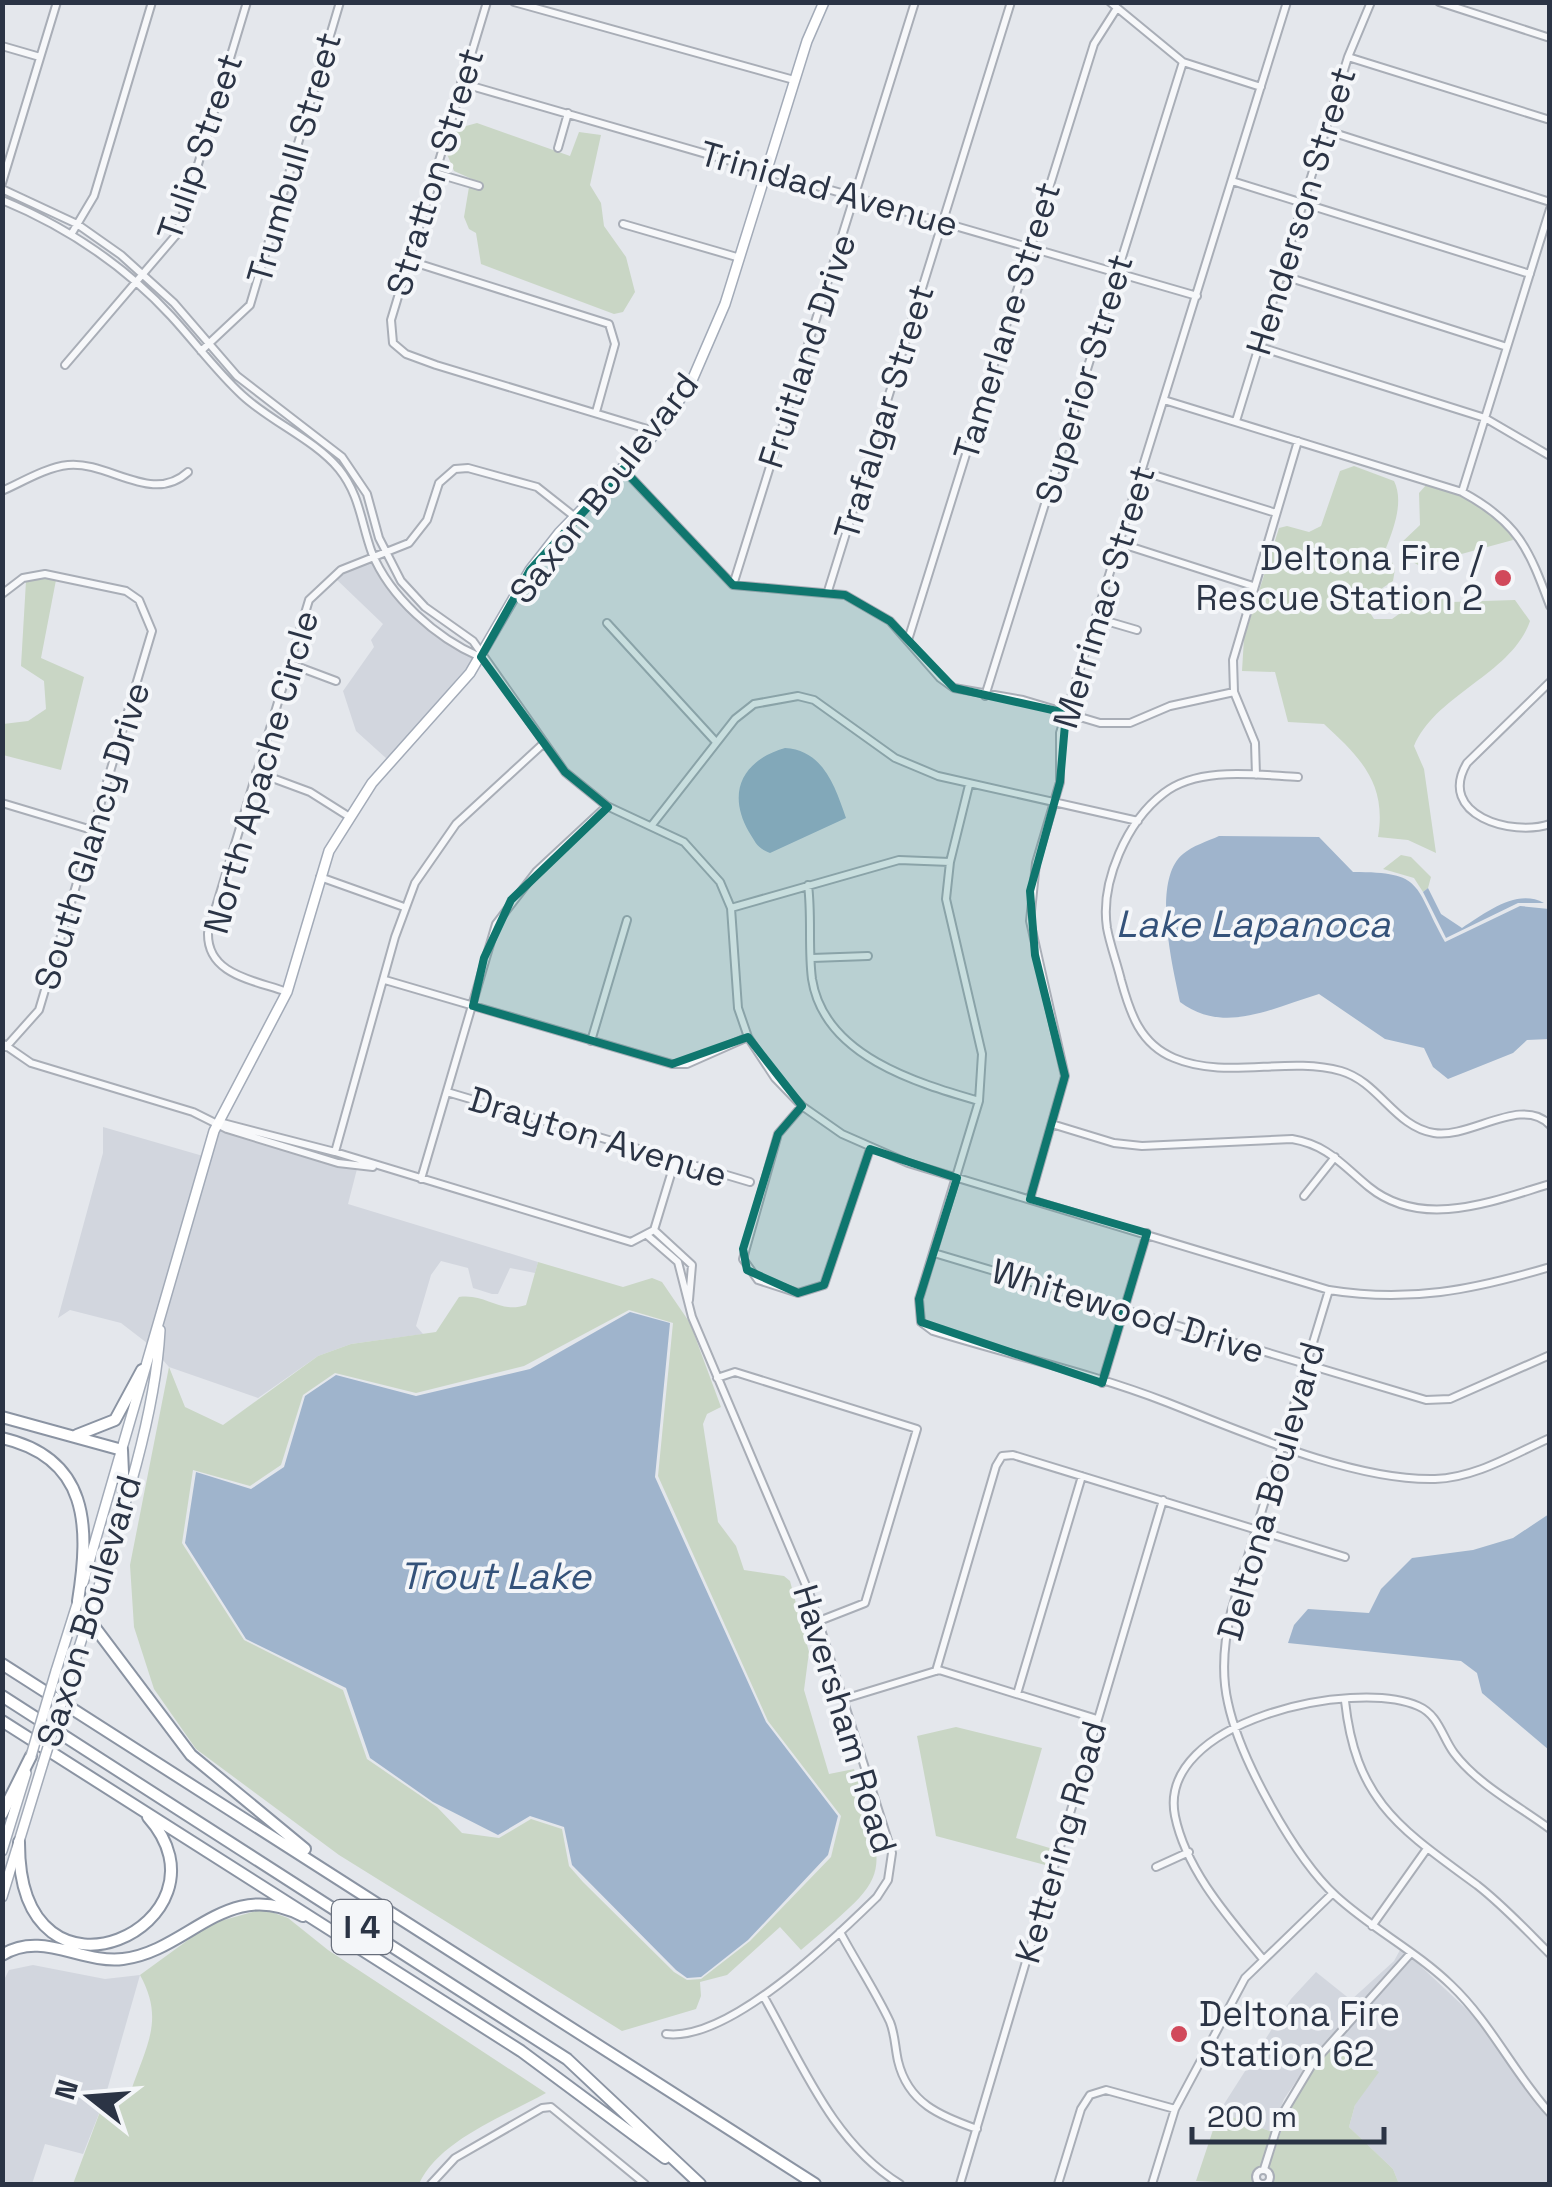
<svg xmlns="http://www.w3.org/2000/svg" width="1552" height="2187" font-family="'Space Grotesk',sans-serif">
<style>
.built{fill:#d2d6de}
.green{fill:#c9d6c5;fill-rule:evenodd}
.water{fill:#9fb4cc}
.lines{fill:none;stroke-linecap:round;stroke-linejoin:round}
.minor-casing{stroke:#a9aeb7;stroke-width:10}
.major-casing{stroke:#a3abb8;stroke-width:12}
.highway-casing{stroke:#8b94a3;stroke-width:14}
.minor{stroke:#f7f8fa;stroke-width:6}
.major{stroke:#fff;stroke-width:9}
.highway{stroke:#fff;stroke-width:10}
.major-bridge-casing{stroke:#a3abb8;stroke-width:12;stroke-linecap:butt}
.major-bridge{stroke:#fff;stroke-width:9}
.marked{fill:#0f766e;fill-opacity:0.2;stroke:#0f766e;stroke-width:8;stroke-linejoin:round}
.poi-dot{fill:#d1495b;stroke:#f4f6f9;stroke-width:4}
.labels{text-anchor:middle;stroke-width:8;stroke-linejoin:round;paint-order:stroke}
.shield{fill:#f4f6f9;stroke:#676e7b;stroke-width:2.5}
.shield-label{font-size:32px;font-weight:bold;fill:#2b3445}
.street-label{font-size:35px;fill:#2b3445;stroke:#f4f6f9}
.poi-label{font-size:35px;fill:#2b3445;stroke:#f4f6f9;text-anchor:end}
.water-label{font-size:38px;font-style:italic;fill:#34527a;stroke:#f4f6f9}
</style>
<rect width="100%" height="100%" fill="#e4e7ec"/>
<path class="built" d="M372 561 401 604 475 658 387 759 356 731 343 691 374 647 371 640 383 624 335 578Z
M103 1127 203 1156 147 1343 121 1323 70 1310 58 1318 103 1153Z
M219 1127 357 1169 348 1204 538 1262 535 1273 510 1268 498 1294H492L473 1288 468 1268 441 1261 431 1275 416 1326 423 1334 351 1344 318 1356 258 1398 169 1367 162 1359 164 1320Z
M1400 1950 1406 1953 1310 2061 1284 2099 1272 2132 1219 2112 1291 1999 1316 1972 1351 2000 1394 1961Z
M1412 1958 1477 2019 1549 2118V2184H1399L1393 2169 1349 2127 1355 2105 1333 2044Z
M33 1965 105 1979 140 1975 104 2101 83 2154 45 2144 32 2184H3L2 1984 9 1970Z"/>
<path class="green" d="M477 123 570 156 579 132 601 135 590 185 601 203 604 226 626 257 635 292 623 312 614 314 481 264 476 233 469 229 464 217 469 187 481 190 483 184 454 171 447 154 455 129Z
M1354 466 1394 481C1404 501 1394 528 1386 548L1395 569 1393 581 1369 597 1367 608 1374 619H1392L1427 594 1452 602 1515 600 1530 621C1512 674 1436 694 1414 746L1424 769 1436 853 1408 840 1378 837C1387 784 1361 758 1324 724L1288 722 1275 672 1242 671 1244 638 1279 528 1287 526 1309 532 1321 526 1340 471Z
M1427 484C1453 493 1510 509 1513 540L1443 559 1425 569 1406 558 1400 544 1420 525 1419 493Z
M45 578 56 580 41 658 84 677 61 770 3 755V724L28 721 46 709 44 681 21 666 26 581Z
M1401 855 1411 857 1431 877 1428 888 1423 892 1414 878 1383 869Z
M538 1262 623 1287 652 1278 662 1282 690 1323 721 1407 707 1414 703 1424 718 1522 736 1546 744 1570 784 1576 790 1581 809 1652 804 1690 829 1774 854 1769C890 1883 890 1873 801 1950L780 1927 727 1975 700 1982 701 1996 696 2009 622 2031 339 1855 196 1749 154 1689 134 1627 130 1565 169 1367 185 1407 223 1425 318 1356 351 1344 436 1332 459 1297C486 1293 499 1314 526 1305ZM629 1310 673 1323 658 1476 768 1721 841 1816 831 1857 750 1941 701 1979 687 1980 674 1972 583 1882 569 1866 562 1829 531 1819 499 1838 462 1833 437 1807 367 1759 343 1690 244 1640 182 1543 193 1470 250 1486 281 1465 303 1395 335 1373 416 1393 524 1366Z
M956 1727 1042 1748 1016 1838 1053 1849 1049 1866 936 1836 917 1736Z
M263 1909 288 1918 328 1950 546 2093C505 2116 439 2140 419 2184H73L104 2101 131 2091C146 2046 165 2020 140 1975L210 1924Z
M1333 2044 1379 2072 1355 2105 1349 2127 1393 2169 1399 2184H1271L1274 2177 1269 2167 1291 2102Z
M1219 2112 1272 2132 1261 2166 1253 2173 1256 2184 1196 2181Z"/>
<path class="water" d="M785 748C823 750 835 786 846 818L770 853C757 848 756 843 749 832 726 792 743 760 785 748Z
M1219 836 1319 837 1353 872C1425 872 1413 885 1445 942L1520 906 1549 909V1039L1527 1040 1513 1053 1448 1079 1433 1067 1424 1048 1385 1039 1319 994C1272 1008 1224 1035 1180 1002 1173 968 1151 880 1183 854 1192 846 1208 841 1219 836Z
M1428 888 1441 914 1462 928C1486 913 1516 888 1544 903H1518L1446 938 1423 892Z
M630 1312 670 1323 655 1477 766 1722 838 1816 828 1855 748 1940 701 1977 687 1978 676 1970 572 1865 564 1827 530 1816 498 1835 433 1802 370 1758 346 1688 246 1639 185 1543 196 1472 251 1489 284 1467 305 1396 336 1375 416 1396 530 1369Z
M1549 1514V1750L1482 1693 1477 1673 1461 1661 1288 1643 1294 1625 1308 1609 1369 1613 1381 1589 1412 1558 1473 1550 1513 1538Z"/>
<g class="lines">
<defs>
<path id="minor" d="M487 2 391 320 393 343 406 354 436 365 657 432
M514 2 794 80
M1110 2 1183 62 1261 87
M1439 2 1550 38
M2 46 40 57
M1348 57 1550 120
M461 83 1197 296
M1328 131 1550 202
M558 148 568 113
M435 173 479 186
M1232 181 1530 274
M2 183 57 2
M2 189 77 224 121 255 174 303 237 376 342 457 367 494 379 538 401 581 425 607 473 641 565 772 607 806 684 842 720 882 731 908 738 1008 748 1037 775 1078 802 1106 842 1134 908 1163 1329 1290C1408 1303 1473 1290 1550 1267
M2 200C67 227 123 264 171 316 195 342 216 371 242 395 271 422 314 439 339 469 360 495 361 523 372 553 390 597 436 638 480 657
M623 224 740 258
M72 233 94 196 152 2
M410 261 609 324 615 344 596 412
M1284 276 1507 347
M1260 347 1485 418 1550 456
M201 351 250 305 340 2
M65 365 177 234 247 2
M1164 400 1462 492C1518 522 1529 549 1550 606
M1236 421 1348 57 1371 2
M623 469 733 585 845 595 890 621 940 678 954 688 1023 700 1100 723H1130L1170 706 1234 692
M1141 471 1276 513
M2 491C22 482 47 467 68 465 109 461 152 505 188 472
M1462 492 1550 209
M1119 543 1253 586
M733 585 915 2
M828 591 1011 2
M2 594 23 578 45 574 126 591 139 600 152 631 39 1010 6 1047
M1096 618 1137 630
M607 623 716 742
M908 640 1094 44 1117 8
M288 663 336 681
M1550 682 1467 763C1436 815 1512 837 1550 824
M985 696 1183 62
M256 772 310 792 348 816
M1256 775 1255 743 1234 692 1233 660 1298 441
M1298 777C1257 775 1199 766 1164 793 1127 821 1100 882 1107 928 1110 945 1117 963 1121 980 1130 1013 1140 1044 1174 1058 1226 1080 1287 1056 1341 1071 1379 1082 1395 1127 1434 1133 1470 1139 1522 1095 1550 1125
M969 785 950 862 946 899 982 1054 979 1101 919 1299 921 1322 933 1331C1010 1355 1091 1373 1166 1402 1243 1432 1353 1481 1435 1479 1475 1478 1514 1454 1550 1438
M2 803 92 830
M652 825 735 719 754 704 798 696 814 700 895 758 938 776 1138 821
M320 877 404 907
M808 885C812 916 808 948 812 979 824 1056 917 1083 979 1101
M731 908 899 860 950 862
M812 958 868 956
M385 980 672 1064H687L748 1037
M287 992C254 980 207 975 208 933L309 600 341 570 409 543 427 520 439 483 455 469 468 468 537 487 575 517
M591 1041 627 920
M2 1043 31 1063 193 1112 227 1129 338 1163 373 1167
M447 1092 750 1182
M802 1106 778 1134 743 1259 758 1280 798 1293 824 1285 870 1149
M219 1122 335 1152 631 1242 654 1230 675 1161
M1055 1125 1114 1143 1142 1146 1292 1139C1328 1145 1342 1165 1369 1187 1422 1230 1493 1201 1550 1184
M335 1152 395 937 415 883 456 824 544 743
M421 1179 496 924 536 872 607 806
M1304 1196 1335 1157
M1030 1199 1065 1076 1030 921 1036 863 1060 782V733L1287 2
M654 1230 692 1265 689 1300
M648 1236 678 1262 692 1317 810 1595 892 1853 888 1880 877 1897C834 1939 729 2042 666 2034
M934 1253 1426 1400 1450 1399 1550 1355
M1329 1290 1231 1612C1224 1642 1221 1673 1228 1703 1240 1759 1294 1857 1336 1896 1372 1929 1416 1951 1451 1985 1491 2023 1513 2072 1550 2113
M717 1378 735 1372 917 1429 865 1603 819 1621
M1102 1383 1147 1233
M936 1671 996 1466 1002 1456 1013 1455 1345 1557
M1017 1694 1082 1476
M844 1699 939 1670 1097 1719
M1345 1701C1356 1802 1401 1829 1477 1885 1504 1906 1526 1930 1550 1954
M1156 1867 1189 1852
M1372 1926 1426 1850
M840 1932C856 1962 876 1992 890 2022 895 2034 895 2048 898 2061 908 2103 940 2116 977 2129
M1262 1958C1228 1917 1186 1870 1175 1816 1156 1721 1354 1678 1418 1706 1439 1715 1442 1737 1454 1753 1477 1784 1519 1806 1550 1829
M764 1997C802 2064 833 2143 900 2184
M1264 2169 1280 2118 1313 2063 1411 1953
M1256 2177a7 7 0 1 1 14 0a7 7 0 1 1-14 0Z
M431 2184 455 2158 542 2108 551 2107 645 2184
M960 2184 1163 1500
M1058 2184 1081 2109 1090 2095 1106 2090 1175 2109
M1152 2184 1175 2109 1245 1978 1333 1893"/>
<path id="major" d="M83 1583 214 1131 287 992 329 851 372 783 470 673 530 570 559 533 657 432 690 385 725 304 807 41 824 2
M56 1671 79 1598
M67 1686C100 1576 154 1442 160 1330
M2 1851 26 1773
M2 1897 43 1763"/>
<path id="highway" d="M2 1417 122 1450 124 1495
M77 1435 115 1420 142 1370
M2 1438C89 1458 90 1526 78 1601
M87 1617 191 1755 305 1849
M2 1664 815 2184
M2 1696 567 2059 700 2184
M2 1721 521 2051 665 2158
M2 1814 31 1756
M19 1842C18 2030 242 1922 148 1817
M2 1955C42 1930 81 1964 123 1959 189 1951 227 1876 303 1916"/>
</defs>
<use href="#minor" class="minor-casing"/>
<use href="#major" class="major-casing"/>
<use href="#highway" class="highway-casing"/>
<use href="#minor" class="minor"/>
<use href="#major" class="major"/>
<use href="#highway" class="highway"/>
<defs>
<path id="major-bridge" d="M31 1756 56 1671
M43 1763 67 1686"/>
</defs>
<use href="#major-bridge" class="major-bridge-casing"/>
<use href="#major-bridge" class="major-bridge"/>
</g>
<path class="marked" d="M623 469 733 585 845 595 890 621 954 688 1066 713 1060 782 1030 891 1035 955 1065 1076 1030 1199 1147 1233 1102 1383 921 1322 919 1299 957 1178 870 1149 824 1285 798 1293 747 1270 743 1249 778 1134 802 1106 748 1037 672 1064 473 1006 484 958 511 900 608 807 565 772 481 657 530 570Z"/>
<g class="poi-dot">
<circle cx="1503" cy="578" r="10"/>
<circle cx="1179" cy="2034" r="10"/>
</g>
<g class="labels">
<rect class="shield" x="332" y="1900" width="60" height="54" rx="8"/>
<g class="shield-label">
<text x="362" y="1938">I 4</text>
</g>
<g class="street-label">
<text transform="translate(200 147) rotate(-71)" y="12">Tulip Street</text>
<text transform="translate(294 158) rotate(-74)" y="12">Trumbull Street</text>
<text transform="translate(435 172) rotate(-73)" y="12">Stratton Street</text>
<text transform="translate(829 189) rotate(16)" y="12">Trinidad Avenue</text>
<text transform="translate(1301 211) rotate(-73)" y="12">Henderson Street</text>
<text transform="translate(1007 321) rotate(-73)" y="12">Tamerlane Street</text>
<text transform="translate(807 351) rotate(-72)" y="12">Fruitland Drive</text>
<text transform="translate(1084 379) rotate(-73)" y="12">Superior Street</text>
<text transform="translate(884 412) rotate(-73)" y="12">Trafalgar Street</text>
<text transform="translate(604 488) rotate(-52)" y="12">Saxon Boulevard</text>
<text transform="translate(1104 597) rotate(-73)" y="12">Merrimac Street</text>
<text transform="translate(261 772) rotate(-74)" y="12">North Apache Circle</text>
<text transform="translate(92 836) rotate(-73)" y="12">South Glancy Drive</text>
<text transform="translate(598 1137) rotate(17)" y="12">Drayton Avenue</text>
<text transform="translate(1128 1311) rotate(17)" y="12">Whitewood Drive</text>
<text transform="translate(1271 1491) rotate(-74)" y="12">Deltona Boulevard</text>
<text transform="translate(89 1611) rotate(-73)" y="12">Saxon Boulevard</text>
<text transform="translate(845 1719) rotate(73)" y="12">Haversham Road</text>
<text transform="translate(1061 1842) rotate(-74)" y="12">Kettering Road</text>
</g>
<g class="poi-label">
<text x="1483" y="570">Deltona Fire /<tspan x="1483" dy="40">Rescue Station 2</tspan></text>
<text x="1199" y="2026" text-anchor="start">Deltona Fire<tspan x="1199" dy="40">Station 62</tspan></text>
</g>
<g class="water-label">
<text x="1253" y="937">Lake Lapanoca</text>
<text x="495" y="1589">Trout Lake</text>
</g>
</g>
<rect width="1552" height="2187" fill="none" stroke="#2b3445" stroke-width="10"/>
<g transform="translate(90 2097) rotate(287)" stroke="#f4f6f9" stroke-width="8" paint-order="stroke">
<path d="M0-8L18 38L0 25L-18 38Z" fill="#2b3445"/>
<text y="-15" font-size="28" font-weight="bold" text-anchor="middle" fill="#2b3445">N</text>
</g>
<path d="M1192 2127v15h192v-15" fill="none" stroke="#2b3445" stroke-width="5"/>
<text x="1207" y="2127" font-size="30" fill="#2b3445" stroke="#f4f6f9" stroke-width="8" paint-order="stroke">200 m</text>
</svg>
